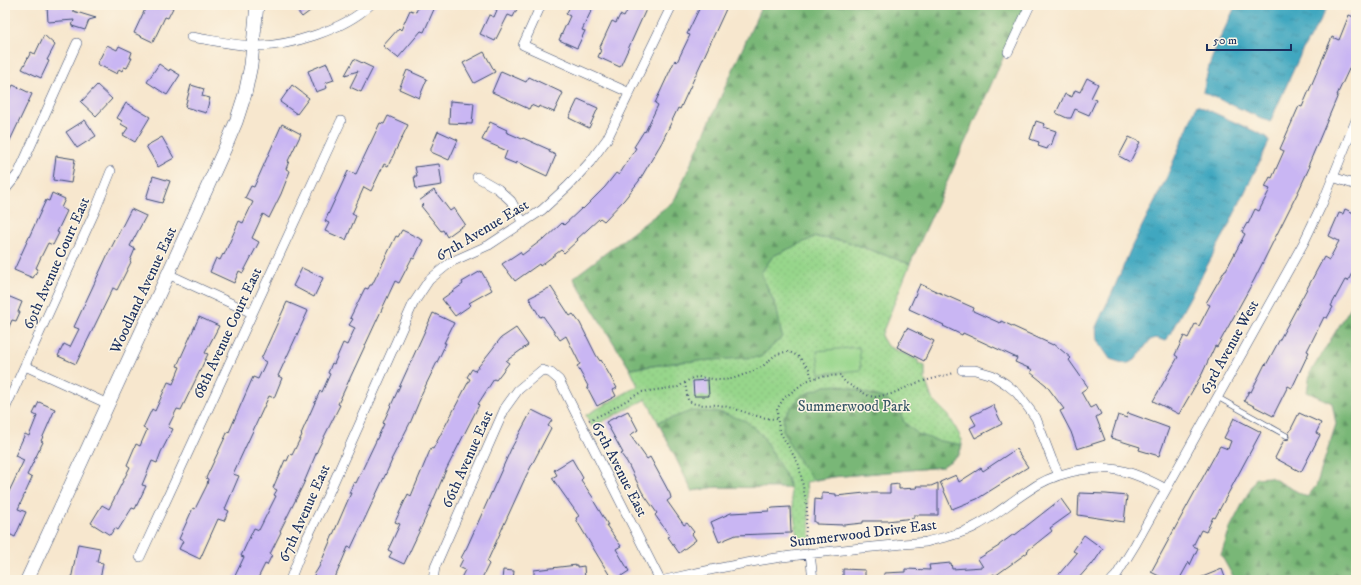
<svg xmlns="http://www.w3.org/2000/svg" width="1361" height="585" font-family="'IM FELL DW Pica',serif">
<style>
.grass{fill:url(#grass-dots);stroke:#598274}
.forest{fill:url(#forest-firs);stroke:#4a736a}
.pitch{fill:#97d68b;stroke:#598274}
.water{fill:url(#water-ripples);stroke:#2e6b8f}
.building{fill:#c9b6f3}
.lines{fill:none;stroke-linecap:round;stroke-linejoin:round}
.lane-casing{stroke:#3c4b6f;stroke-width:6}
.street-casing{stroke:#3c4b6f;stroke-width:10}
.secondary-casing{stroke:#3c4b6f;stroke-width:14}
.path{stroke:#3c4b6f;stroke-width:2;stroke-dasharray:1 3;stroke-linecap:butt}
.lane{stroke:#fff;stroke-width:4.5}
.street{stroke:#fff;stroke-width:9}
.secondary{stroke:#fff;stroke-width:13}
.labels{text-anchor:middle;stroke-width:3;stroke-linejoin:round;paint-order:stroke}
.street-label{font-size:15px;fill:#1b2f5e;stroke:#fcf5e5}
.park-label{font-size:15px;fill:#3a5969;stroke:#fcf5e5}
</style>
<defs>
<pattern id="grass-dots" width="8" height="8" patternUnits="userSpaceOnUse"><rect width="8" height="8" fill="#97d68b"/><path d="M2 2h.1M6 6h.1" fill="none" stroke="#82b87a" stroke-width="1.8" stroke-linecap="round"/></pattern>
<pattern id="forest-firs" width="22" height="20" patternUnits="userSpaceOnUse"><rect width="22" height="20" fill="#79b777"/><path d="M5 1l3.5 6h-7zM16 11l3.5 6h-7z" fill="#629565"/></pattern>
<pattern id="water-ripples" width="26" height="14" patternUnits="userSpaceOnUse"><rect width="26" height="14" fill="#40a7c0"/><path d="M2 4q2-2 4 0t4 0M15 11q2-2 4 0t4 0" fill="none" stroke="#35889f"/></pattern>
</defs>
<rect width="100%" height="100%" fill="#fcf5e5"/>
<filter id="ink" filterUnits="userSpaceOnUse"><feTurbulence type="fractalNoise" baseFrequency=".025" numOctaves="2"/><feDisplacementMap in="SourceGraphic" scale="8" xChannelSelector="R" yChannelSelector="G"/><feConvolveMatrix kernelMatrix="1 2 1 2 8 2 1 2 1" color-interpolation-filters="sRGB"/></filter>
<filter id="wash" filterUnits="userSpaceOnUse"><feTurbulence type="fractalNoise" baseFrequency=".012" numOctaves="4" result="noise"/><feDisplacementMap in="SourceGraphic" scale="16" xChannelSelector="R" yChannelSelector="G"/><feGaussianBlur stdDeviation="0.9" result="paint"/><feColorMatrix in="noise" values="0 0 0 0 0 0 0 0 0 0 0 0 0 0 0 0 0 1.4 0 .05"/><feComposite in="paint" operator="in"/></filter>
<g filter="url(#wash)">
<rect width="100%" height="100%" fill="#f7e7ce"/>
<path class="grass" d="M814 237 845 241 910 264 881 336 887 346 918 360V363L925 366V379L932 399 949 416 960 436 962 445 959 455 942 467 832 477 806 482 811 542 798 543 790 488 716 487 692 491 670 445 646 399 592 427 586 415 638 386 630 369 681 362 777 309 761 273 773 256Z"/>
<path class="forest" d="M762 5H1027L910 264 845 241 815 237 773 256 761 273 777 309 782 337 761 357 681 362 630 369 573 278 674 201Z
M1356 303V580H1235L1221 555 1230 528 1256 478 1270 477 1307 497 1316 486 1336 424 1332 403 1307 392 1310 373 1352 305Z
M840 385 886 399 899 409 904 422 918 434 935 440 962 445 959 455 942 467 832 477 814 480 802 466 787 440 783 429 784 416 801 396 825 386Z
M691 411 719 412 746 421 762 435 787 478 790 488 716 487 692 491 658 422 675 417Z"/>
<path class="pitch" d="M859 347 861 370 820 374 817 351Z"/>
<path class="water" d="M1236 5H1329L1302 51 1270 122 1203 92 1209 66 1216 47Z
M1197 105 1267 137 1269 142 1225 233 1166 341 1156 338 1150 340 1135 360 1126 364 1110 359 1097 340 1096 327 1101 316 1112 293 1132 246 1166 179Z"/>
<g id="blocks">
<path class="building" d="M73 5V11L96 18 89 20 85 30 72 26 74 20 48 22 47 6Z
M147 5H167L173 8 168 18 165 17 153 42 134 33Z
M292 5H318L302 17Z
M419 5H430L435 7 424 32 421 31 398 58 383 46 399 28 401 30 410 10 416 12Z
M488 5H519L513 17 508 15 495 41 480 34 489 15 494 17 497 10Z
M571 5H594L582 30 585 31 577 48 559 40 570 16 566 14Z
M630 5H648L620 67 598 57 601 50 599 49 612 21 616 23 620 15 624 17Z
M701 5H725L724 8 726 9 680 109 678 108 662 142 639 181 624 200 604 221 600 218 577 239 578 240 564 253 561 250 540 266 539 264 515 281 502 264 520 252 522 255 543 239 544 240 562 223 564 225 582 208 583 209 605 187 616 173 619 175 636 148 634 147 644 131 645 132 658 105 655 103 675 60 677 62 690 35 687 34Z
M1349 15 1356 18V54L1337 95H1338L1308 166H1310L1299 190 1254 280 1217 347 1215 346 1202 374 1179 414 1153 401 1178 357 1175 355 1184 336 1188 338 1195 324 1199 326 1210 305 1206 303 1225 270H1226L1245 234 1242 232 1247 223 1248 224 1255 209 1259 211 1270 189 1265 187 1270 177 1272 178 1284 151 1280 149 1299 106 1302 107 1332 37 1339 40Z
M44 35 55 45 47 60 49 61 41 78 22 69 31 52 35 54Z
M107 45 117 50 119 46 132 52 130 58H132L127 68 124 67 122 71 119 69 117 74 97 64Z
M484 52 495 72 474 83 463 63Z
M354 59 373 68 361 92 350 87 358 71 345 75Z
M327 63 334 80 325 83 327 88 316 92 308 71Z
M159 64 169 71 170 69 180 75 167 95 147 82Z
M407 70 427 79 419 98 399 89Z
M501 71 526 82 529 77 563 93 554 112 539 106 538 108 531 105 529 109 492 92Z
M1087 78 1098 84 1091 98 1096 100 1089 115 1075 109 1071 118H1067L1056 113 1065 94 1072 97 1075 90 1080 92Z
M13 85 32 94 5 151V101Z
M97 85 112 99 96 116 81 102Z
M191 85 204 89 202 96 210 98 206 113 185 107Z
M292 85 309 98 297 114 280 102Z
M578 99 598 108 589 128 569 118Z
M450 101 474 103 472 124 449 123Z
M126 103 150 117 135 142 123 135 128 128 121 124 122 121 117 118Z
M388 116 408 125 388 166 384 164 371 191 364 187 352 214 356 216 346 240 325 231 329 223 325 221 348 171 356 174 380 123 384 124Z
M85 120 96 136 77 148 66 132Z
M1036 121 1045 124 1044 127 1056 131 1051 146 1049 145 1047 149 1038 146 1039 142 1030 139Z
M490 122 507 130 506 132 522 139 523 138 550 150 549 152 556 155 547 176 517 162 516 164 504 159 507 151 482 140Z
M282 124 301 134 288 161H289L286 169 290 171 281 194 269 218 263 214 252 238 259 242 243 273 239 271 234 283 210 272 216 258 220 260 223 254 224 255 239 221 243 223 253 202 245 198 251 186 254 187Z
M438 131 458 140 449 160 431 152V148Z
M162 137 174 158 158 167 146 146Z
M1129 137 1140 142 1130 162 1119 156Z
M56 156 75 159 71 183 53 180Z
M439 164 442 185 416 189 414 176H417L415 167Z
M153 176 170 181 162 203 146 199Z
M434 190 450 211 454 208 465 224 447 237 443 230 441 231 421 206 423 205 419 201Z
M52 193 65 199 61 208 67 211 57 232 59 233 53 245 48 243 40 259 36 268 38 269 33 278 14 270 46 200 49 201Z
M131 209 146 216 130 246 135 249 130 261 131 262 117 290 113 288 76 364 58 356 64 344 70 347 79 329 74 327 107 256Z
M1345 209 1356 214V265L1348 281 1345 280 1331 306 1333 307 1327 318 1324 317 1307 351 1309 352 1292 388 1288 386 1273 416 1244 401 1249 391 1251 392 1265 364 1266 365 1324 257 1329 260 1339 241 1329 236 1339 213 1343 214Z
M402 230 423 240 414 259 412 258 399 283 395 281 338 404 340 405 318 449 303 485 280 531 281 532 270 554 272 555 267 565 265 564 257 580H233L244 557 241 556 254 528 259 530 276 496 274 495 277 490 273 488 285 460 287 461 290 454 292 455 302 435 301 434 320 391 322 392 330 374 328 373 332 363 334 364 343 343 347 345 355 328 349 325 353 319 350 318 365 288 368 289 370 285H372L396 236 398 237Z
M302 268 323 278 314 297 293 286Z
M481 271 492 290 469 303 471 305 455 316 442 299 463 284 462 282Z
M920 284 974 308 973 311 1000 323 1001 321 1053 345 1054 344 1071 358 1069 360 1088 387 1081 392 1090 408 1096 405 1101 414 1096 417 1105 440 1077 449 1071 432 1060 411 1064 409 1046 385 1030 372 1033 370 1015 362 1017 358 963 333 962 335 943 326 944 325 909 309Z
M551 287 570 316 573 314 580 323 596 355 600 361 601 360 617 388 613 390 616 396 597 406 587 387 588 386 577 366 580 364 566 336 560 340 543 316 540 317 529 298Z
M5 295 22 302 18 312H20L16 321 12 320 5 336Z
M287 302 308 311 278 376 282 378 274 398 269 396 233 474 239 476 225 509 229 511 224 521 218 519 200 559 179 549 183 541 179 539 193 508 195 509 207 485 208 479 206 478 228 431 229 432 253 377 258 379 266 362 261 359Z
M433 313 454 323 444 343H446L440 356 420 397H421L411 421 391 460H392L389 467 351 548 348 547 334 580H311L319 567 351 493H349L354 482 356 483 384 424 383 423Z
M199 317 219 326 205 353 208 354 181 410 177 409 168 427 173 429 161 452 157 463 152 461 142 485 146 486 135 509 132 508 118 530 115 528 110 535 91 523 102 505 109 509 130 467 127 465 136 444 140 446 147 430 143 428 152 409 155 411 168 382 173 384 180 367 177 366Z
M516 328 528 345 506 361 509 363 496 380 494 379 478 404 479 405 446 470 426 517 404 564 389 557 392 552 388 550 400 524 395 522 408 494 411 496 431 448 433 449 470 379 467 377 472 369 475 371 501 338Z
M907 328 934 341 924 361 897 347Z
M708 380 709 396H694L693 381Z
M39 402 55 409 41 441 43 442 27 475 32 478 18 509 26 512 15 537 5 532V500L24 460 15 456 25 434 29 436 37 416 33 414Z
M993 405 1002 424 975 438 970 428 976 425 971 416Z
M532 410 552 420 548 426 551 428 526 476 487 562 489 564 481 580H460L465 570 459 567 463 559 461 558 467 547 511 449Z
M628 411 638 430 630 435 647 459 650 457 670 494 671 498 667 501 684 525 687 523 694 532 692 534 696 540 679 553 668 537 670 536 655 515 657 513 642 492 627 462 621 454 623 453 606 422Z
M1128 413 1169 428 1159 456 1139 450 1140 447 1111 438 1118 415 1127 418Z
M1299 413 1321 423 1316 433 1320 435 1301 472 1275 458 1284 440 1289 439 1290 437 1289 433Z
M1234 418 1261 432 1215 518 1213 517 1206 532 1201 530 1193 546 1198 548 1190 565 1189 562 1179 580H1167L1151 572 1220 446 1228 449 1231 441 1224 438Z
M1016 449 1028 467 977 499 952 509 940 482 956 475 959 482 981 468 983 471Z
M572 459 583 478 581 480 594 499 593 500 608 525H606L621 546 616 549 629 571 615 580 612 575 610 576 578 523 576 518 579 516 552 478 557 475 554 470Z
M938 483V515H914V518L887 521H863V523L844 525 816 524V522H814L815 499 822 500V493L836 494V496L865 493H890V485L899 484V489L917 488 916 486H931Z
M1079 493 1106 494 1127 496 1124 522 1078 515Z
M1061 499 1071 513 1050 528 1052 531 1027 551 1028 552 995 576 994 574 985 580H884V573L905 572V569L930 570 929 565 951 563 952 569 983 567 978 559 999 546V545L1014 534 1015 535Z
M790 507 791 533 736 535 719 542 711 522 731 513 769 511V509L773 508Z
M1084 535 1103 549 1092 565 1091 564 1077 580H1054L1077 553 1073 551Z
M78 544 100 548 97 562 103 563 100 580H71Z
M577 565V567L584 566 585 580H534V570Z
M843 569 865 570V580H843Z
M1222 569 1226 580H1195Z
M503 570 514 571 513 580H502Z"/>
</g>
</g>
<g filter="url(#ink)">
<use href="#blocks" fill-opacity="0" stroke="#3c4b6f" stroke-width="1"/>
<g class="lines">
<defs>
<path id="lane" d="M1217 397 1287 436"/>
<path id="street" d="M541 5 523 45 630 93
M191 37C212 40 232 45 253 46 288 47 344 30 370 5
M1008 52 1030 5
M477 177 498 189 511 201 523 223
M1333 177 1356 185
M5 190 18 174 77 43
M168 274 252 313
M25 366 108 404
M962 370H975L992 375 1006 384 1017 393 1036 418 1052 460 1059 475
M5 409 95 211 111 171
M810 553 813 580
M140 557 341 121
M290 580 305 542 327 497 413 304 429 280 451 262 489 245 542 210 568 186 590 162 607 139 672 5
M433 580 435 567 505 408 518 390 542 370 551 373 559 380 660 580
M665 580C699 572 734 565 769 559 821 551 873 547 926 542 941 538 958 535 972 528 993 518 1009 503 1028 491 1051 474 1090 464 1118 470 1135 473 1151 481 1166 489
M1112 580 1116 576 1135 545 1304 242 1323 202 1356 120"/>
<path id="secondary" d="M27 580 168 274 225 148 236 122 245 94 251 65 257 5"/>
</defs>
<use href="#lane" class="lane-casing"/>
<use href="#street" class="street-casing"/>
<use href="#secondary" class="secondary-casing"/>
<path class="path" d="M685 383 688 400C695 407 709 404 718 405 739 408 757 419 777 419
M589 420 607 412 641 392 678 387 692 378 698 377 720 380 732 379 754 371 763 366 775 355 785 352H790L799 357 809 369 812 378
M805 544 807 507 799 465 780 432 778 423 777 409 784 398 806 381 818 377 841 375V377L846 383 869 396 875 397 891 394 917 383 954 373"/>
<use href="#lane" class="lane"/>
<use href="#street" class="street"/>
<use href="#secondary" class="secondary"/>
</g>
</g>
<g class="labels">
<g class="street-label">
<text transform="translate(482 230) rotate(-31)" y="5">67th Avenue East</text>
<text transform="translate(56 263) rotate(-66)" y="5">69th Avenue Court East</text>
<text transform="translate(143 290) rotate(-65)" y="5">Woodland Avenue East</text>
<text transform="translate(227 333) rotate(-65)" y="5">68th Avenue Court East</text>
<text transform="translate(1229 347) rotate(-61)" y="5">63rd Avenue West</text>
<text transform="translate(467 459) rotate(-66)" y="5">66th Avenue East</text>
<text transform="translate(620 469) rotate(63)" y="5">65th Avenue East</text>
<text transform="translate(304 513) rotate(-66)" y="5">67th Avenue East</text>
<text transform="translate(863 533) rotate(-7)" y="5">Summerwood Drive East</text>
</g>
<g class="park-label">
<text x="854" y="411">Summerwood Park</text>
</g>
</g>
<rect width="1361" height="585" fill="none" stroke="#fcf5e5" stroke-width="20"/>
<path d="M1207 44v6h84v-6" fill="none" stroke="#1b2f5e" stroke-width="2"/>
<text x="1213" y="44" font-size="12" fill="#1b2f5e" stroke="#fcf5e5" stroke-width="3" paint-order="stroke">50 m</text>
</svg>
